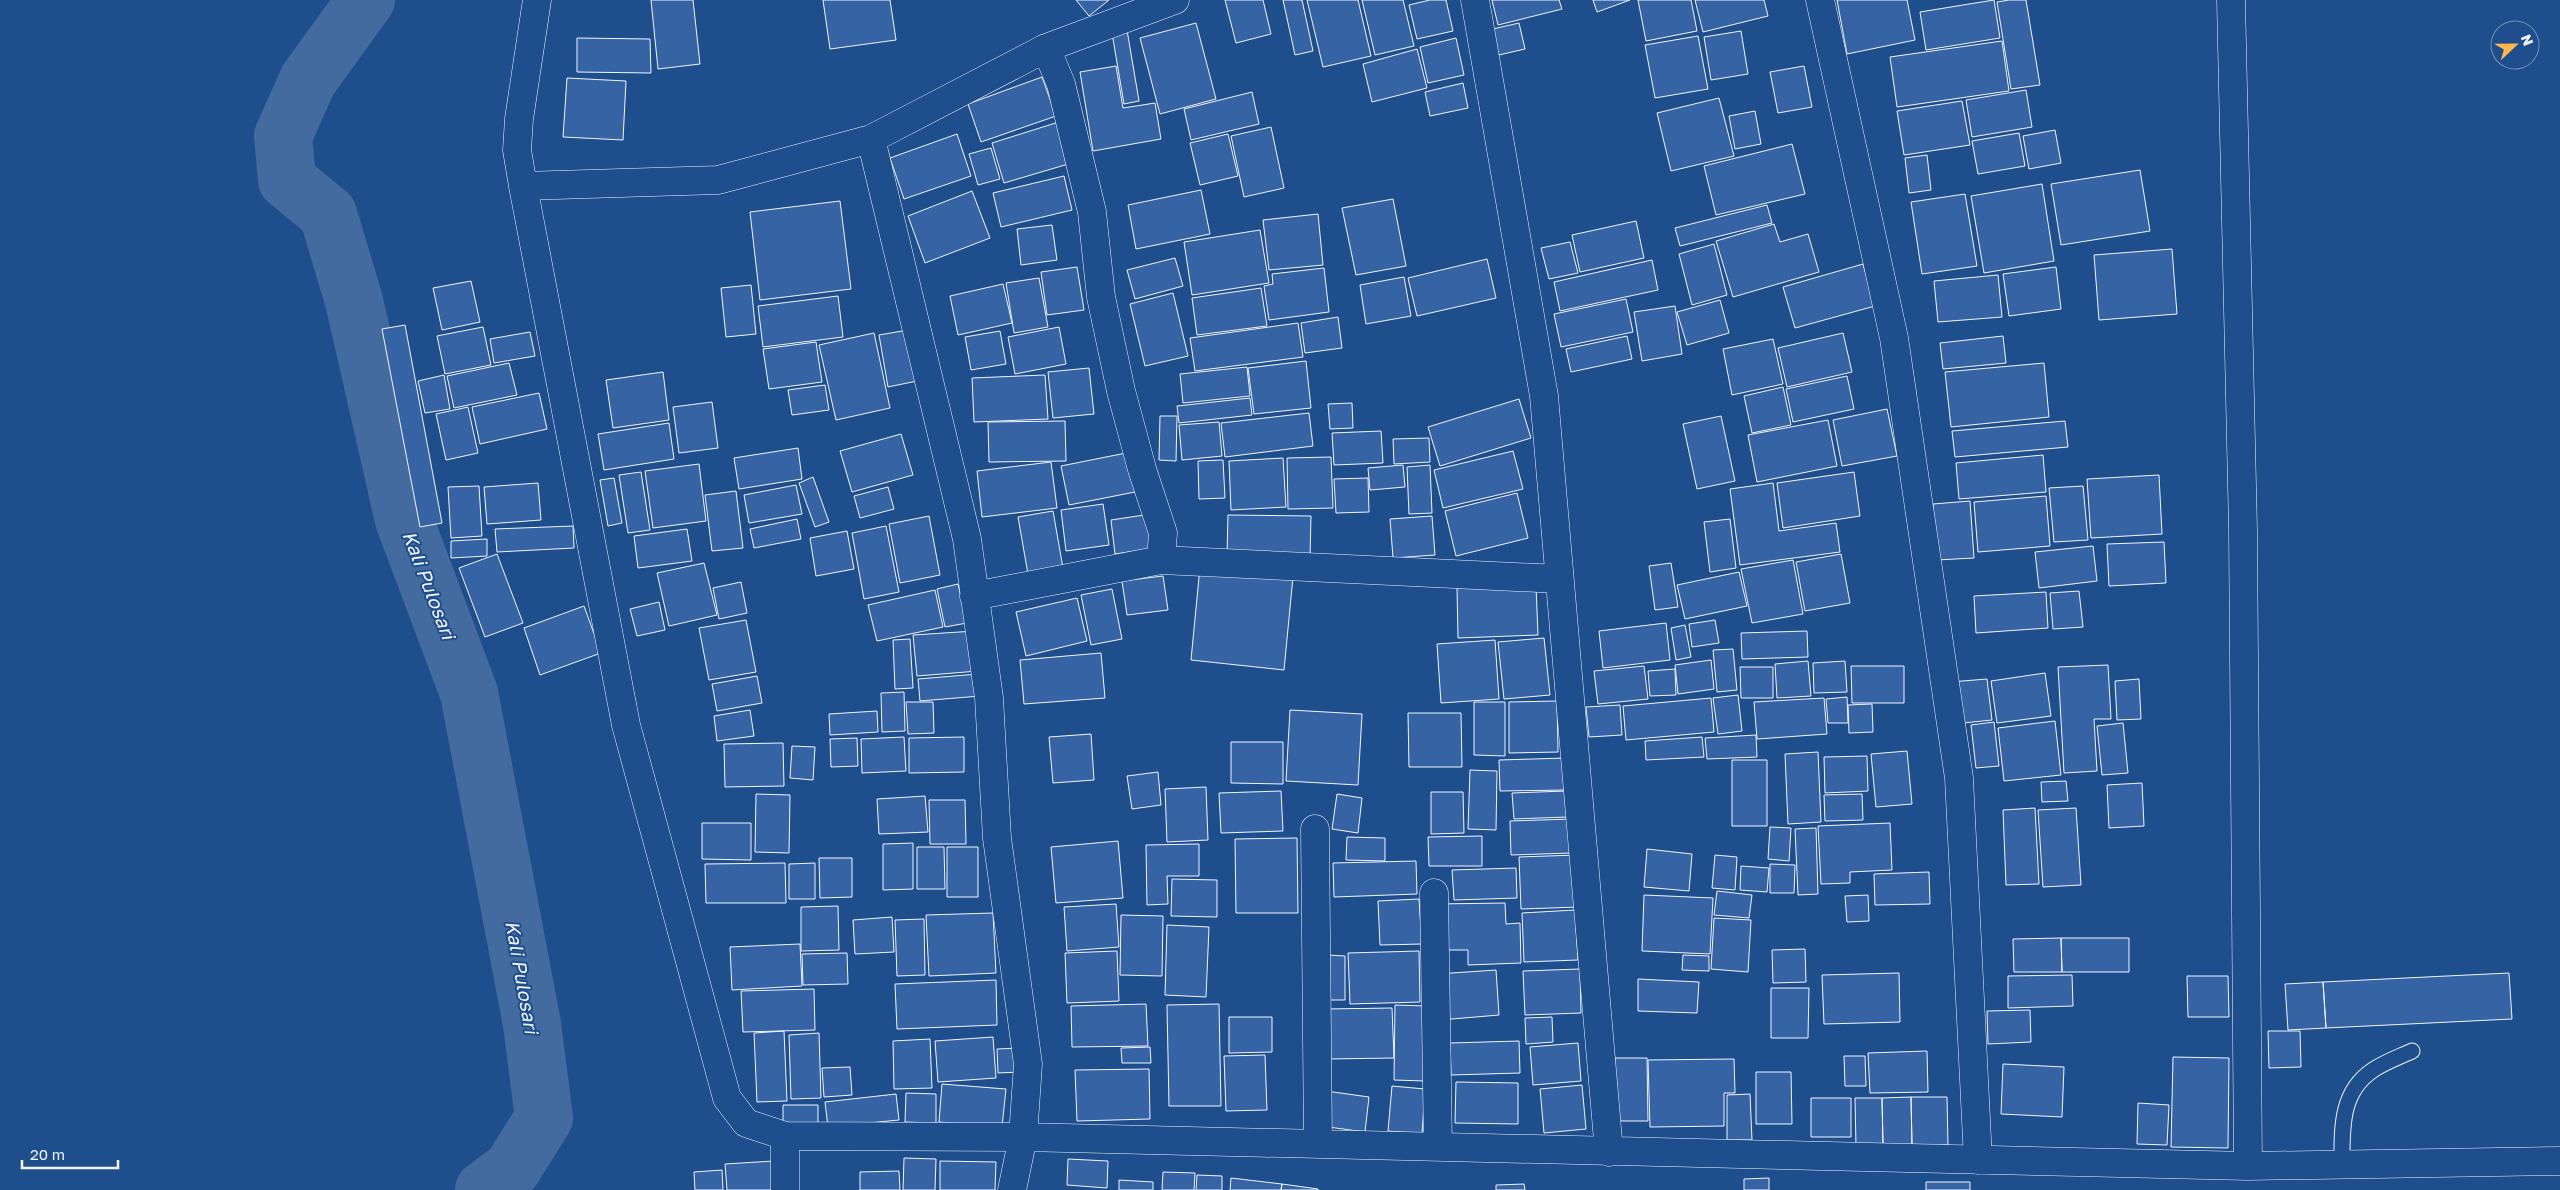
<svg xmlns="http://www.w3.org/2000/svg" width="2560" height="1190" font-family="'Golos Text',sans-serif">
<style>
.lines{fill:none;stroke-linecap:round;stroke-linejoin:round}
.river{stroke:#446ba0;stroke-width:58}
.building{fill:#3563a3;stroke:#f2f6ff}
.service-casing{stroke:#f2f6ff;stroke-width:17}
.minor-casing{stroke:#f2f6ff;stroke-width:29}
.service{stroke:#1f4e8c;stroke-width:15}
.minor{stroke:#1f4e8c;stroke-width:28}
.labels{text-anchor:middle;stroke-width:4;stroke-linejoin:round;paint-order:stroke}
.water-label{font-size:19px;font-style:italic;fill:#f2f6ff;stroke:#1f4e8c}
</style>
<rect width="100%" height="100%" fill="#1f4e8c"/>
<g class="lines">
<path class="river" d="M366 0 308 80 283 136 287 180 328 214 354 301 404 520 469 693 532 1024 544 1118 512 1169 484 1190"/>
</g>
<path class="building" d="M651 0H693L700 64 658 69Z
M823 0H890L896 40 830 49Z
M1076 0H1109L1089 16Z
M1225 0H1263L1271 34 1236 43Z
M1283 0H1302L1313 51 1295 55Z
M1307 0H1358L1371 56 1323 67Z
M1362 0H1403L1414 46 1375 55Z
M1430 0H1446L1453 31 1417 39 1409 5Z
M1492 0H1559L1562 9 1498 25Z
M1593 0H1630L1597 12Z
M1638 0H1691L1697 31 1646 41Z
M1695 0H1764L1768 16 1703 32Z
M1837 0H1907L1915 40 1847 54Z
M1994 0 2000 38 1926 50 1920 12Z
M2009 0H2026L2040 85 2011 89 1997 2Z
M1196 23 1216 99 1160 114 1140 38Z
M1519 23 1525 49 1490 57 1484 31Z
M1127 30 1139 101 1124 104 1112 33Z
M1741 31 1748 74 1711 80 1704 37Z
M1698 36 1708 89 1655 98 1645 45Z
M577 38 650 39 651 73 577 72Z
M1456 38 1464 75 1428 83 1420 47Z
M2002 41 2009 91 1897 107 1890 57Z
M1417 49 1427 88 1372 102 1363 64Z
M1116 66 1123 108 1155 103 1161 139 1093 151 1080 72Z
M1804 66 1812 107 1778 113 1770 72Z
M1042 77 1056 116 981 142 968 104Z
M567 78 626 81 623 140 563 137Z
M1463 83 1468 108 1430 116 1425 92Z
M2026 90 2032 127 1972 137 1966 100Z
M1252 92 1259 124 1191 140 1184 109Z
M1719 98 1734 156 1671 171 1657 113Z
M1962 101 1970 145 1904 155 1897 111Z
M1755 111 1761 144 1735 149 1729 116Z
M1062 121 1075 162 1004 183 992 143Z
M1271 127 1284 188 1244 197 1231 136Z
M2055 130 2061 163 2029 169 2023 136Z
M2019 133 2025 166 1978 174 1972 141Z
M957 134 971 176 904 199 890 158Z
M1228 134 1238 176 1200 185 1190 143Z
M1792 144 1805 194 1716 215 1704 166Z
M991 148 1000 179 978 185 969 154Z
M1927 155 1931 190 1909 193 1905 158Z
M2140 170 2150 231 2061 245 2051 184Z
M1064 176 1072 210 1001 227 993 193Z
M2042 184 2054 261 1984 273 1971 196Z
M1201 190 1210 234 1136 249 1128 205Z
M972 191 990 238 925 263 908 216Z
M1965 194 1977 266 1922 274 1911 202Z
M1393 199 1406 266 1356 275 1342 208Z
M840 201 851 289 760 300 750 212Z
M1767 205 1772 223 1680 246 1675 228Z
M1318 214 1323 265 1269 270 1263 220Z
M1636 221 1644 258 1580 272 1572 235Z
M1774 224 1780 242 1808 234 1819 272 1733 297 1716 241Z
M1052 225 1057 260 1021 265 1017 229Z
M1260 230 1269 283 1192 295 1184 242Z
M1570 242 1578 273 1549 279 1541 248Z
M1714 244 1727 295 1692 305 1679 254Z
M2172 249 2177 314 2099 320 2094 255Z
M1175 258 1183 286 1135 299 1127 270Z
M1487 259 1496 298 1417 316 1408 278Z
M1652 260 1658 290 1560 311 1554 282Z
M1863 264 1875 306 1795 328 1783 287Z
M1077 267 1084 310 1047 315 1041 272Z
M2056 267 2061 309 2009 316 2003 274Z
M1324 268 1329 312 1269 320 1264 286 1273 284 1272 274Z
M1998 275 2002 317 1938 322 1934 281Z
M1404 277 1411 316 1366 324 1360 285Z
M1039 278 1048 327 1014 333 1006 283Z
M471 281 480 322 442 330 433 288Z
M1003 284 1012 323 958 335 950 296Z
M751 285 756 334 726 337 721 288Z
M1261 288 1267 326 1197 335 1192 298Z
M1173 293 1188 356 1145 366 1130 304Z
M838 296 843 337 763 347 758 306Z
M1626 299 1633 332 1561 347 1554 314Z
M1720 300 1729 333 1687 345 1677 312Z
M1675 306 1682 354 1642 361 1634 312Z
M1338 317 1342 348 1305 353 1301 323Z
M1298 323 1303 357 1195 371 1190 338Z
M405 325 442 523 420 527 382 329Z
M483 327 491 365 445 374 437 336Z
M1059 327 1066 364 1015 374 1008 337Z
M908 330 917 381 888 387 879 335Z
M1000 331 1006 364 971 370 965 337Z
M530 332 535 356 494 363 490 339Z
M874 333 890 408 836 420 819 345Z
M1843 333 1852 372 1787 387 1778 348Z
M1627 336 1632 359 1571 372 1566 349Z
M2003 336 2006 363 1943 369 1940 343Z
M1773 339 1783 384 1732 395 1723 349Z
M816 342 822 382 769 389 763 349Z
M1306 361 1311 408 1254 414 1248 368Z
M509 363 517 395 454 408 447 376Z
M2044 363 2049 417 1951 427 1945 372Z
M1247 367 1250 396 1183 403 1180 374Z
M1089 368 1094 414 1053 418 1048 372Z
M663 372 669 420 613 428 606 380Z
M444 375 450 409 425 413 418 381Z
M1045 375 1048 419 974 422 972 378Z
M1847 376 1854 409 1793 422 1786 389Z
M825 385 829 410 792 415 788 390Z
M1783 387 1791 425 1752 433 1744 396Z
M539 393 547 429 480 444 472 407Z
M1250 398 1252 415 1179 423 1177 406Z
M1519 399 1531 438 1440 466 1428 427Z
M712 402 718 448 679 453 673 407Z
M1352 403 1353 428 1330 429 1328 404Z
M468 407 478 453 446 460 436 414Z
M1887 409 1897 456 1842 466 1833 420Z
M1309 413 1313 446 1225 457 1221 423Z
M1160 416H1177L1176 461 1159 460Z
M1721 416 1735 481 1697 489 1683 424Z
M1828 420 1837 466 1757 482 1748 435Z
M1065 421 1066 461 989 462 988 422Z
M2065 421 2068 447 1955 457 1952 431Z
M1219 422 1222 456 1182 460 1179 425Z
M669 423 674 459 604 470 598 434Z
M1381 431 1383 463 1334 465 1332 433Z
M901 434 913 475 852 492 840 451Z
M1429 438 1430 462 1394 464 1393 439Z
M798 448 802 479 739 489 734 458Z
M1513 451 1523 489 1443 508 1434 470Z
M1126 453 1135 492 1069 505 1061 466Z
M2043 455 2046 492 1959 499 1956 463Z
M1331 457 1333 508 1288 509 1287 458Z
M1283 458 1286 507 1231 510 1229 461Z
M1223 460 1225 498 1199 499 1198 461Z
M1051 462 1057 508 982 517 977 471Z
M699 464 706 521 653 528 645 471Z
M1403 465 1405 487 1370 490 1368 468Z
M1430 465 1432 513 1409 514 1407 467Z
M641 472 650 530 628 533 619 475Z
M1854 472 1860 516 1783 528 1777 483Z
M2159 475 2162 534 2091 538 2087 479Z
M813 477 829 522 815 527 799 483Z
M614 478 622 523 608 526 600 480Z
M1368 478 1369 512 1336 513 1334 479Z
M538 483 541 520 487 524 484 487Z
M1773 483 1779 531 1836 523 1840 552 1740 565 1730 489Z
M796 485 802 514 749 523 744 495Z
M479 486 482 536 451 538 448 487Z
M2083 486 2088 540 2054 542 2049 488Z
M888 487 894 509 860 518 854 496Z
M736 491 743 548 712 551 705 495Z
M1517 493 1528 538 1456 556 1445 511Z
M2046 496 2050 546 1978 552 1974 502Z
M1970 501 1974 558 1937 560 1933 504Z
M1103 504 1109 545 1066 551 1061 510Z
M1053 511 1064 574 1029 580 1018 517Z
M1151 514 1156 548 1115 554 1111 520Z
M1228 515 1311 516 1310 558 1227 556Z
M929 516 940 575 900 583 889 524Z
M1432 516 1435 555 1393 558 1390 519Z
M797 519 801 539 754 548 750 529Z
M1730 519 1736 568 1710 572 1704 522Z
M573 526 574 548 497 552 495 529Z
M886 526 899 592 864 599 852 533Z
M687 529 692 561 638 568 634 536Z
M847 531 854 569 816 576 810 538Z
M487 539V556L451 558V541Z
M2164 542 2166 583 2109 586 2107 544Z
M2093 546 2097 581 2039 588 2035 552Z
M497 554 523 623 485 637 459 568Z
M1841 554 1850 603 1805 611 1796 562Z
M1793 560 1803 614 1752 623 1741 569Z
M704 563 717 615 669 626 657 573Z
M1671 563 1678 607 1655 610 1649 566Z
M1200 567 1293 577 1284 670 1191 660Z
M1739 572 1747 606 1685 619 1677 585Z
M1163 576 1168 610 1127 615 1122 581Z
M741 582 747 613 719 619 713 588Z
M958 584 967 623 945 627 937 589Z
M1536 586 1538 635 1458 638 1457 588Z
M1112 589 1122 639 1091 645 1081 595Z
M935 590 943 627 877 641 868 605Z
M2079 591 2083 627 2053 629 2050 593Z
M2046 592 2048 628 1976 633 1974 596Z
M1077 598 1087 641 1026 656 1016 612Z
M659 602 665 630 637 636 630 609Z
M584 606 601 653 540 675 524 628Z
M746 620 756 672 709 680 699 628Z
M1715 620 1719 643 1692 647 1689 624Z
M1666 623 1670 660 1603 668 1599 631Z
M1685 625 1691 657 1676 660 1671 628Z
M975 631 978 671 917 676 913 635Z
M1807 631 1808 657 1742 659 1741 633Z
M1544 638 1550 695 1504 699 1498 642Z
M910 639 913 688 895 689 893 640Z
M1495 640 1499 699 1441 703 1437 644Z
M1733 649 1737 690 1717 692 1713 650Z
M1101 653 1105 698 1024 704 1020 660Z
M1711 660 1714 689 1678 694 1675 665Z
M1808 661 1811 696 1777 698 1775 664Z
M1845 661 1847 692 1814 693 1813 663Z
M2108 665 2111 719H2094L2097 771 2064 773 2058 667Z
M1644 666 1648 699 1598 704 1594 671Z
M1851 666H1904V703H1852Z
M1740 667H1773V698H1741Z
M1675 669 1676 695 1650 696 1648 671Z
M2045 673 2051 716 1997 723 1991 681Z
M978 674 980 696 920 701 918 679Z
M757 676 762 703 717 711 712 684Z
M1987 679 1992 720 1954 724 1950 682Z
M2139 679 2141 719 2117 720 2115 681Z
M904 692 905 731 882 732 881 693Z
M1738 695 1742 731 1718 734 1713 698Z
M1847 697 1848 723H1828L1826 699Z
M1711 698 1714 732 1626 740 1623 706Z
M1824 698 1827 734 1757 739 1754 702Z
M1557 701 1558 752 1509 753V702Z
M906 702H933L934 733 908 734Z
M1474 702H1505V756L1474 755Z
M1872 704 1873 732 1849 733 1848 705Z
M1620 705 1622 735 1589 737 1586 707Z
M750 710 754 736 717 741 714 716Z
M1290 710 1362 714 1358 785 1286 781Z
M877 711 878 732 830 735 829 714Z
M1408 713H1461L1462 767H1409Z
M2055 721 2061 775 2004 781 1998 728Z
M1994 722 1999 766 1976 768 1971 725Z
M2123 723 2128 773 2102 775 2097 726Z
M1091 734 1094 780 1053 783 1049 737Z
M1756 735 1757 757 1707 759 1705 738Z
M904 737 906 771 862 773 861 739Z
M964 737V772L909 773V738Z
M1702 737 1704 757 1646 760 1645 741Z
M857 738 858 766 831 767 830 739Z
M1231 742H1283V784L1231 783Z
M783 743 784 786 725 787 724 744Z
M792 746 815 747 813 780 790 778Z
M1907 751 1912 804 1876 807 1871 754Z
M1818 752 1821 822 1788 824 1785 754Z
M1867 756 1868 791 1825 793 1824 757Z
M1566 758 1567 790 1500 791 1499 760Z
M1732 760H1767V826H1732Z
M1470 770 1497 771 1496 830 1468 829Z
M1158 772 1161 805 1132 809 1127 776Z
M2066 781 2068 801 2042 802 2041 782Z
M2142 783 2144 826 2109 828 2107 785Z
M1206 787 1208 840 1167 842 1165 789Z
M1281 791 1283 831 1221 833 1219 793Z
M1566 791 1567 817 1514 819 1512 793Z
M1431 792H1463L1464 833 1431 834Z
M756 794 790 795 789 853 755 852Z
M1337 794 1362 798 1358 833 1332 829Z
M1862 794 1863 820 1825 821 1824 795Z
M925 796 928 832 879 834 877 799Z
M929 800H965L966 844H930Z
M2035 808 2039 884 2006 885 2003 810Z
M2076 808 2081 885 2043 887 2038 810Z
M1570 819 1572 853 1511 855 1510 821Z
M702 823H751V860L702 859Z
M1890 823 1892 870 1850 872V883L1821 884 1818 826Z
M1770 827 1791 828 1789 861 1768 859Z
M1816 828 1818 894 1798 895 1795 829Z
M1482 836V866H1429L1428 837Z
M1347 837 1385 838V861L1346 860Z
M1297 838 1298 913H1236L1235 839Z
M1118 841 1123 898 1056 903 1051 847Z
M913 843V889L883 890V844Z
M1199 844V876H1167L1168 904 1147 905 1146 845Z
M917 847H944L945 889H917Z
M947 847H978V897H947Z
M1647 849 1692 854 1689 891 1644 887Z
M1577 855 1579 907 1521 909 1519 857Z
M1715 855 1737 857 1735 890 1712 888Z
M819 858H852V897L820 898Z
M1416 861 1417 894 1334 897 1333 863Z
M785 863 786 903H706L705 864Z
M815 863V899H789V864Z
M1770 864 1795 865 1794 893H1770Z
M1741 866 1769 868 1767 892 1740 890Z
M1516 868 1517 898 1454 900 1452 870Z
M1929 872 1930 904 1875 905 1874 874Z
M1172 879 1217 880V917L1171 916Z
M1717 891 1752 895 1749 918 1714 915Z
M1644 895 1713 898 1710 954 1642 951Z
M1868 895 1869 921 1847 922 1845 896Z
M1419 899 1422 944 1380 945 1378 901Z
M1505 903 1506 924 1520 923 1521 963 1468 965V950H1437L1436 904Z
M1116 904 1119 947 1067 951 1064 907Z
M838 906 839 950 801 951V907Z
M1575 910 1578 960 1524 962 1522 913Z
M993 913 996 973 929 976 926 915Z
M1121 915 1163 916 1162 976 1120 975Z
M892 917 894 952 855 954 853 920Z
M1714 918 1751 920 1748 972 1711 969Z
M924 919 925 975 897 976 895 920Z
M1167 925 1209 927 1206 997 1165 995Z
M2061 938H2129V972H2062Z
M2061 938 2062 972H2014L2013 939Z
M800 944 802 986 732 990 730 947Z
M1805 949 1806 982 1773 983 1772 950Z
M1117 951 1119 1001 1067 1003 1065 953Z
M1419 951 1420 1002 1350 1004 1348 953Z
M847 953 848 984 803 985 802 954Z
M1327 955 1345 956V1000H1327Z
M1683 955 1709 956V971L1682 970Z
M1580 969 1581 1013 1525 1015 1523 971Z
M1496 970 1499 1015 1440 1020 1437 974Z
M1899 973 1900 1022 1824 1024 1822 975Z
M2509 973 2512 1019 2326 1028 2323 982Z
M2072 975 2073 1006 2008 1008V976Z
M2187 976H2228L2229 1017H2188Z
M1638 979 1699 982 1697 1013 1638 1011Z
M996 980 997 1025 897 1029 895 984Z
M2323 982 2326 1028 2288 1030 2285 984Z
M1771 988H1809L1808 1038H1771Z
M814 989 815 1030 743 1032 741 991Z
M1146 1004 1148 1046 1072 1047 1071 1006Z
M1219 1004 1221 1106H1169L1167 1005Z
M1395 1005 1426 1006 1424 1081 1394 1080Z
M1392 1008 1394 1058 1327 1059 1325 1009Z
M2030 1010 2031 1042 1988 1044 1987 1011Z
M1229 1017H1272V1052L1229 1053Z
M1552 1017 1553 1042 1526 1044 1525 1018Z
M784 1031 787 1101 757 1102 754 1033Z
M2268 1031H2300L2301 1067 2269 1068Z
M819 1033 821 1098 791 1099 789 1035Z
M993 1037 996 1078 938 1082 935 1041Z
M930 1039 932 1088 894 1089 893 1041Z
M1519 1041 1520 1073 1451 1075 1450 1043Z
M1578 1043 1581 1081 1533 1085 1530 1047Z
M1150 1047 1151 1063H1122L1121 1048Z
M1019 1048 1020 1072 998 1073 997 1049Z
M1927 1051 1928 1092 1870 1093 1868 1053Z
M1265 1055 1267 1110 1226 1111 1224 1056Z
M1844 1056H1865L1866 1086H1845Z
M2173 1057 2229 1058 2228 1148 2171 1147Z
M1615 1058H1647L1648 1121H1616Z
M1734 1059 1735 1093H1724V1126L1650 1127 1648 1060Z
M2003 1064 2064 1067 2062 1117 2001 1114Z
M850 1067 852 1095 824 1097 822 1068Z
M1149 1069 1150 1119 1077 1121 1075 1070Z
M1756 1072H1791L1792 1124H1756Z
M1456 1082 1518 1083V1124L1455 1123Z
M942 1084 1006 1089 1002 1127 939 1122Z
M1582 1085 1586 1129 1544 1133 1540 1089Z
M1392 1086 1425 1089 1422 1134 1388 1131Z
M1326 1091 1369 1097 1365 1132 1321 1126Z
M906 1093 936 1094V1123L905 1122Z
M896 1094 899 1120 828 1127 825 1102Z
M1750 1094 1752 1140H1727V1095Z
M1911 1097H1947L1948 1145 1912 1146Z
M1911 1097 1912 1146H1883L1882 1098Z
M1811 1098H1851V1137H1811Z
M1855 1098H1882L1883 1146 1856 1147Z
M2138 1103 2169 1105 2167 1145 2137 1144Z
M783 1105H818V1126L783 1125Z
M904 1158 936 1159 935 1190H903Z
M1068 1159 1108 1161 1107 1188 1067 1185Z
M774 1161 777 1190H727L725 1164Z
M940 1161 996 1162 995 1190H940Z
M722 1170 723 1190H695L694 1172Z
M899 1171 900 1190H860V1172Z
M1163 1172 1195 1173 1194 1190H1162Z
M1197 1175 1222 1176V1190H1196Z
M1231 1178 1282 1184 1281 1190H1230Z
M1769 1178V1190H1744V1179Z
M1119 1180 1153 1182V1190H1119Z
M1926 1182H1970V1190H1926Z
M1282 1184 1318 1189V1190H1281Z
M1524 1184 1525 1190H1496V1185Z"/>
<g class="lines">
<defs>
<path id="service" d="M2342 1165C2342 1129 2340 1092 2373 1070 2385 1062 2399 1057 2412 1051"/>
<path id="minor" d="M537 0 519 119 517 150 523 186 626 725 727 1098 746 1123 785 1136 1023 1137 2248 1166 2560 1161
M1475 0 1544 396 1609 1152
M1820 0 1894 338 1959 778 1978 1160
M2231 0 2243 530 2248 1166
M523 186 718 180 871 139
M1161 560 1163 533 1142 469 1121 391 1101 297 1092 212 1061 84 1046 48 1175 0
M974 596 1161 560 1559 579
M1315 829 1318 1144
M1434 893 1438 1147
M785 1190V1136
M1012 1190 1023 1137 1028 1064 997 838 989 698 967 539 871 139 1046 48"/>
</defs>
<use href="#service" class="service-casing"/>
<use href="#minor" class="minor-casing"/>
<use href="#service" class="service"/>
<use href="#minor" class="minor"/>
</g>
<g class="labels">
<g class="water-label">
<text transform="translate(429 585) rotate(69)" y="7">Kali Pulosari</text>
<text transform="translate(522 977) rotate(80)" y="7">Kali Pulosari</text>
</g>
</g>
<g transform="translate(2515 45) rotate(68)"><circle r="24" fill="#1f4e8c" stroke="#7391ba"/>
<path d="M0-4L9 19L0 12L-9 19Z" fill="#ffb74d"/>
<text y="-8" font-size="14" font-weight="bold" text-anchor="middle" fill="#f2f6ff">N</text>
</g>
<path d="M22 1160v8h96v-8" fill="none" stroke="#f2f6ff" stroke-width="2.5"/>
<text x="30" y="1160" font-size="15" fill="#f2f6ff" stroke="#1f4e8c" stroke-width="4" paint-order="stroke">20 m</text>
</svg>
